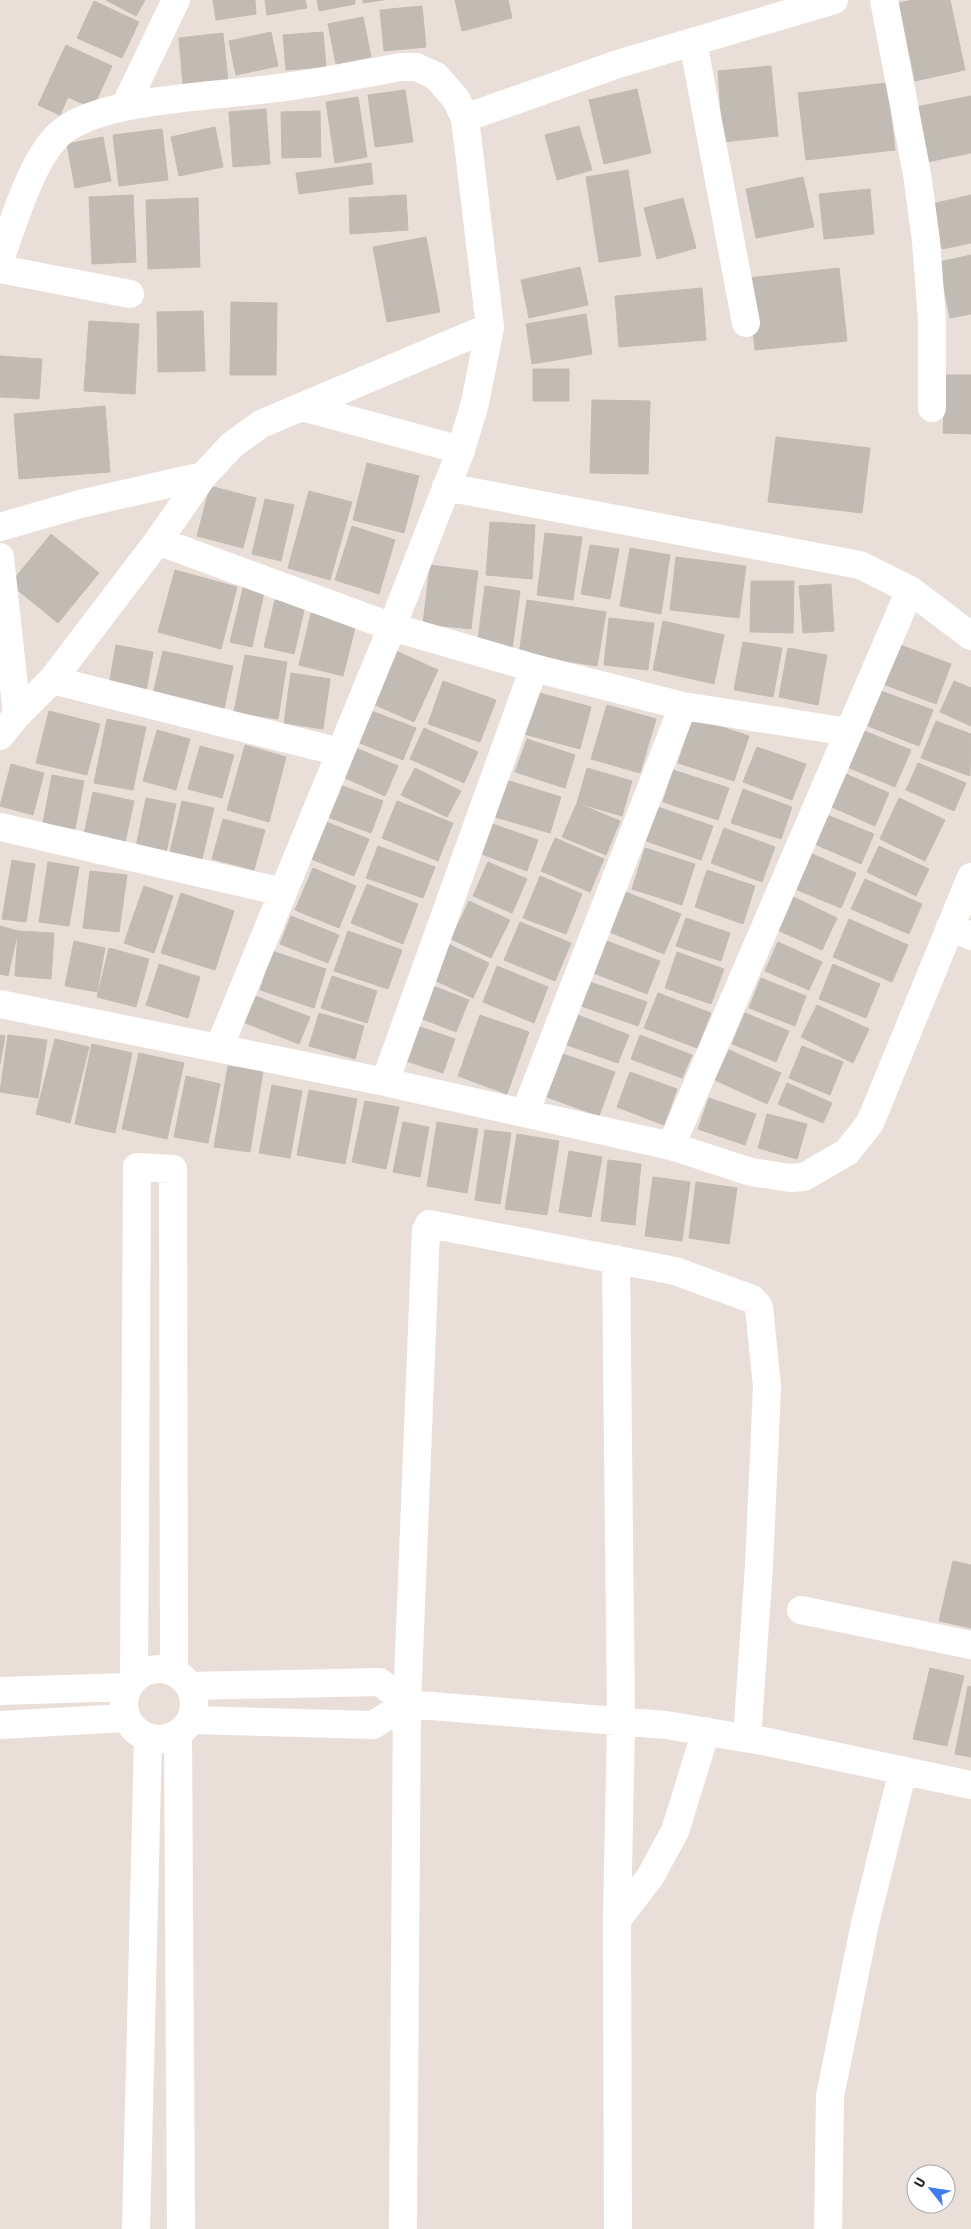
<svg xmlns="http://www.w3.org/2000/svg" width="971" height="2229" font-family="'Asap Condensed',sans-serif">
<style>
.building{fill:#c1bbb4;stroke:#c4bbb3}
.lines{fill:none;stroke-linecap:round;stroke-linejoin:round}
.minor{stroke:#fff;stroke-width:28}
</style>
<rect width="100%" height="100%" fill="#e9dfd8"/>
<path class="building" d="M106 0H145L136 16Z
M213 0H255L256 14 216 20Z
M265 0H305L307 8 267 15Z
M317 0H355V4L319 11Z
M363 0H383L363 3Z
M455 0H508L512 18 462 31Z
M912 0H950L965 70 915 81 899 3Z
M94 1 139 22 122 58 77 38Z
M422 6 426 47 384 51 380 10Z
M363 17 371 57 336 64 328 24Z
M271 32 278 66 236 75 229 41Z
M323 32 326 67 286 70 283 35Z
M223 33 228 81 183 85 179 38Z
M66 45 112 66 93 108 68 97 60 115 38 105Z
M771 66 778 136 723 142 718 71Z
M887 83 895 150 806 160 798 93Z
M637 89 651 153 604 164 589 100Z
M405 90 413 142 375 147 368 95Z
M971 96V153L927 162 916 107Z
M358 97 367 157 335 163 326 102Z
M266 109 270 164 233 167 229 112Z
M320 111 321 157 282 158 281 112Z
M579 126 592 170 557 180 545 135Z
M215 127 223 167 179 176 171 137Z
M162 129 168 180 119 186 113 135Z
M103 137 111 181 75 188 67 144Z
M371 163 373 184 299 194 296 173Z
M628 170 641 256 599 262 586 177Z
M803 177 814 227 756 238 746 189Z
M870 189 874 234 824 239 819 194Z
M133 195 136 262 92 264 89 197Z
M406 195 408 230 350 234 349 198Z
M971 195V243L942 249 932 204Z
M198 198 200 267 148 269 146 200Z
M683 198 696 248 657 259 644 208Z
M426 237 440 312 387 322 373 247Z
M971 255V314L950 318 939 262Z
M580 267 588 305 529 318 521 280Z
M839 268 847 341 755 350 748 278Z
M702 288 706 340 619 347 615 296Z
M231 302 277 303 276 375H230Z
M203 311 205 371 158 372 157 312Z
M586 314 592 354 532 364 526 324Z
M89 321 139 324 135 394 84 391Z
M0 356 42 359 39 399 0 397Z
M533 369H569V401H533Z
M945 375H971V434L943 433Z
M592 400 650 401 648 474 590 473Z
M105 406 110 472 19 479 14 414Z
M776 437 870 448 862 513 768 502Z
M367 463 419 476 404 533 353 520Z
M210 486 256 498 243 548 197 536Z
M309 491 352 502 330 580 288 568Z
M265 499 294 505 281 561 252 554Z
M490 522 535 525 532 579 486 575Z
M352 526 395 540 379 594 335 580Z
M545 533 582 537 573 600 537 595Z
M51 534 99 573 58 623 10 584Z
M590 545 619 549 610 599 581 594Z
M630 548 670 555 661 614 620 606Z
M676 557 746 566 739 618 670 610Z
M430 565 478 571 471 629 423 624Z
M175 570 237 587 221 649 158 632Z
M751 581H794L793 633 750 632Z
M244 584 265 588 252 647 230 642Z
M831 584 834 631 803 633 799 586Z
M485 586 520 591 512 650 477 646Z
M275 600 305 606 294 654 264 647Z
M527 600 606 612 597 666 519 654Z
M311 613 356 624 343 676 299 665Z
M609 618 654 623 648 670 604 665Z
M663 621 724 635 714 684 653 670Z
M743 642 782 648 773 697 734 690Z
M895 643 951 664 936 704 880 683Z
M116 645 153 652 146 691 109 685Z
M788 648 827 655 818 705 779 697Z
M163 651 233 666 224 709 153 694Z
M396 651 438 670 414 722 373 704Z
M245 655 287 662 278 719 234 712Z
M291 673 330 679 323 729 284 723Z
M443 681 496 700 480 742 428 724Z
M954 681 971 688V726L940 712Z
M881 691 933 710 919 746 868 726Z
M536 692 591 707 580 749 524 734Z
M607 705 656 719 640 773 591 759Z
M369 710 416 728 403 760 357 742Z
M49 711 100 724 87 775 36 763Z
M693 717 749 736 734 781 678 763Z
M107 719 146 727 133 790 94 783Z
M936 721 971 734 970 776 921 758Z
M424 728 478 752 464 783 410 759Z
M157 730 190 739 176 790 143 781Z
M862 730 911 750 895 787 847 767Z
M527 739 575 755 565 788 515 772Z
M245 745 286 757 269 822 227 810Z
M200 746 234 755 222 798 188 789Z
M354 747 398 766 385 796 341 776Z
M757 747 806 764 792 800 743 782Z
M918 763 966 783 954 811 906 790Z
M11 764 44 773 33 815 0 806Z
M415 768 461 791 447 817 401 795Z
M587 768 632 781 622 816 577 803Z
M673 770 729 788 718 820 663 802Z
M839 771 889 793 875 826 825 804Z
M52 775 84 781 75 829 43 823Z
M506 780 561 797 550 833 495 817Z
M340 785 383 801 371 833 328 817Z
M743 789 792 807 781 839 731 823Z
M93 792 134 801 124 847 83 839Z
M146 798 176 804 166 853 136 847Z
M899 798 945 820 925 861 880 839Z
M182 801 214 808 202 859 170 852Z
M397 801 453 823 438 861 382 838Z
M577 803 620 821 606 855 562 837Z
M658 807 713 826 701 860 646 841Z
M822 813 874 834 861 864 810 842Z
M223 819 265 830 254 870 212 859Z
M326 822 369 839 354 876 311 859Z
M487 822 538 840 527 871 476 852Z
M724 828 775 847 762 882 711 863Z
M555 838 604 859 590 892 541 871Z
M378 846 435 867 423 898 366 878Z
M879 846 929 869 916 896 867 872Z
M645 848 695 864 682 905 632 889Z
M810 853 856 873 841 908 795 889Z
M12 860 35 864 26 922 2 919Z
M48 862 79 867 69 926 39 922Z
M488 862 527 879 512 913 473 896Z
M313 868 356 886 339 928 295 910Z
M707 870 755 886 743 924 695 907Z
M90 871 127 875 119 932 83 928Z
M540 876 582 894 566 934 523 918Z
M865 879 922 904 909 934 851 909Z
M367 884 418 904 403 944 351 923Z
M144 886 173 896 154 953 124 943Z
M623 891 681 914 664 954 607 931Z
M181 893 234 911 215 970 161 953Z
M789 895 837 918 822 950 773 928Z
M469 901 510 920 491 958 451 939Z
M291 916 339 935 328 963 280 944Z
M686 918 730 933 721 961 676 946Z
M849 919 908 945 892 982 833 957Z
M520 922 571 943 555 981 504 960Z
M0 926 18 931 8 976 0 974Z
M18 931 54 933 51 979 15 976Z
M348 931 402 950 388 989 334 971Z
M604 940 660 961 647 994 591 972Z
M74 941 105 948 97 992 65 986Z
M778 942 822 962 809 990 765 971Z
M448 944 489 963 473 998 432 979Z
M109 948 149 959 136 1007 97 997Z
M272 951 326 969 314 1008 260 990Z
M677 952 724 969 711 1004 665 988Z
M159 964 200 977 188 1018 146 1005Z
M833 964 880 984 866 1018 819 999Z
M497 966 548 987 534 1023 483 1002Z
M332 976 377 991 367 1023 321 1008Z
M761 978 806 996 795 1026 749 1008Z
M590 982 647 1002 638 1026 581 1006Z
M428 984 469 1000 456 1032 415 1016Z
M658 993 711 1013 697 1048 644 1028Z
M253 995 310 1017 299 1044 243 1022Z
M817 1005 869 1029 853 1063 801 1037Z
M319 1013 364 1026 355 1059 309 1046Z
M745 1013 789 1031 776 1062 732 1044Z
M480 1015 529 1032 507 1094 458 1076Z
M578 1015 629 1035 618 1063 567 1045Z
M412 1024 455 1039 443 1073 400 1059Z
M0 1035 5 1036 0 1064Z
M8 1035 47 1040 38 1098 0 1092Z
M640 1035 692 1055 682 1078 631 1059Z
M55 1039 89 1047 70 1123 36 1114Z
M92 1044 132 1053 115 1133 75 1124Z
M802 1046 843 1062 830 1095 789 1078Z
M729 1050 781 1073 767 1104 715 1080Z
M139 1053 184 1063 167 1139 122 1129Z
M563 1054 615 1072 599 1116 547 1097Z
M228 1066 263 1071 250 1152 214 1147Z
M630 1072 677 1089 664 1125 617 1107Z
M186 1076 220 1084 208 1143 174 1137Z
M787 1083 832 1103 823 1123 778 1104Z
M272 1085 302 1091 290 1158 259 1153Z
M309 1090 357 1099 345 1164 297 1155Z
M709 1098 756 1114 745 1145 698 1129Z
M365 1101 399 1107 386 1169 352 1162Z
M767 1114 807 1124 797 1159 758 1148Z
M403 1122 429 1127 420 1177 393 1172Z
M437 1122 478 1129 467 1193 427 1186Z
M485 1130 511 1133 500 1204 475 1200Z
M517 1134 559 1141 547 1215 505 1209Z
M569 1151 602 1157 591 1217 559 1212Z
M608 1160 641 1164 635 1225 601 1221Z
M653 1177 690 1182 682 1241 645 1236Z
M696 1182 737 1188 729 1244 689 1238Z
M953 1561 971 1565V1628L939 1621Z
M930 1668 964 1676 947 1746 913 1739Z
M968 1686 971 1687V1757L955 1754Z"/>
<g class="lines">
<path class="minor" d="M884 0 917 174 926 241 932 320V408
M693 42 746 323
M125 106 176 0
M465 118 618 64 834 0
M0 259C14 223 32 155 63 131 104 98 223 96 277 88 319 83 360 74 401 67H416L436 76 456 99 465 118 490 327 475 403 461 450 392 627 219 1048
M0 269 130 294
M302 407 461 450
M446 487 860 565 910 590 971 636
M0 527 80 504 203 476
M158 541 392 627 534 668 683 706 848 732
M0 557 17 715
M52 680 340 752
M0 736 17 715 52 680 158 541 203 476 232 445 261 424 490 327
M0 827 283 892
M950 927 971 936
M0 1004 385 1082 671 1146 751 1172 790 1178 804 1177 847 1152 870 1123 971 877
M385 1082 534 668
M525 1113 683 706
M671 1146 910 590
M616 1259 621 1721 617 1920 618 2229
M801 1610 971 1645
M124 1704a35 35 0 1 1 70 0a35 35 0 1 1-70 0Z
M134 1678 137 1167 173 1169 174 1672
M190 1686 380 1682 407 1704 666 1725 768 1742 971 1785
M0 1691 127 1687
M190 1720 373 1725 407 1704
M0 1725 125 1718
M178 1734 181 2229
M617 1920 650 1877 675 1831 706 1731
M136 2229 148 1739
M403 2229 407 1704 426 1230 429 1224 675 1271 752 1299 759 1307 767 1387 759 1566 747 1738
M828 2229 830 2096 864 1928 903 1770"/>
</g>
<g transform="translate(931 2189) rotate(300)"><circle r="24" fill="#ffffff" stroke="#a9a9a9"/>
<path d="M0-4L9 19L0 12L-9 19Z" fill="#3e7af0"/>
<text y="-8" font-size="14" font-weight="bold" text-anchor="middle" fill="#272727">U</text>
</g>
</svg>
